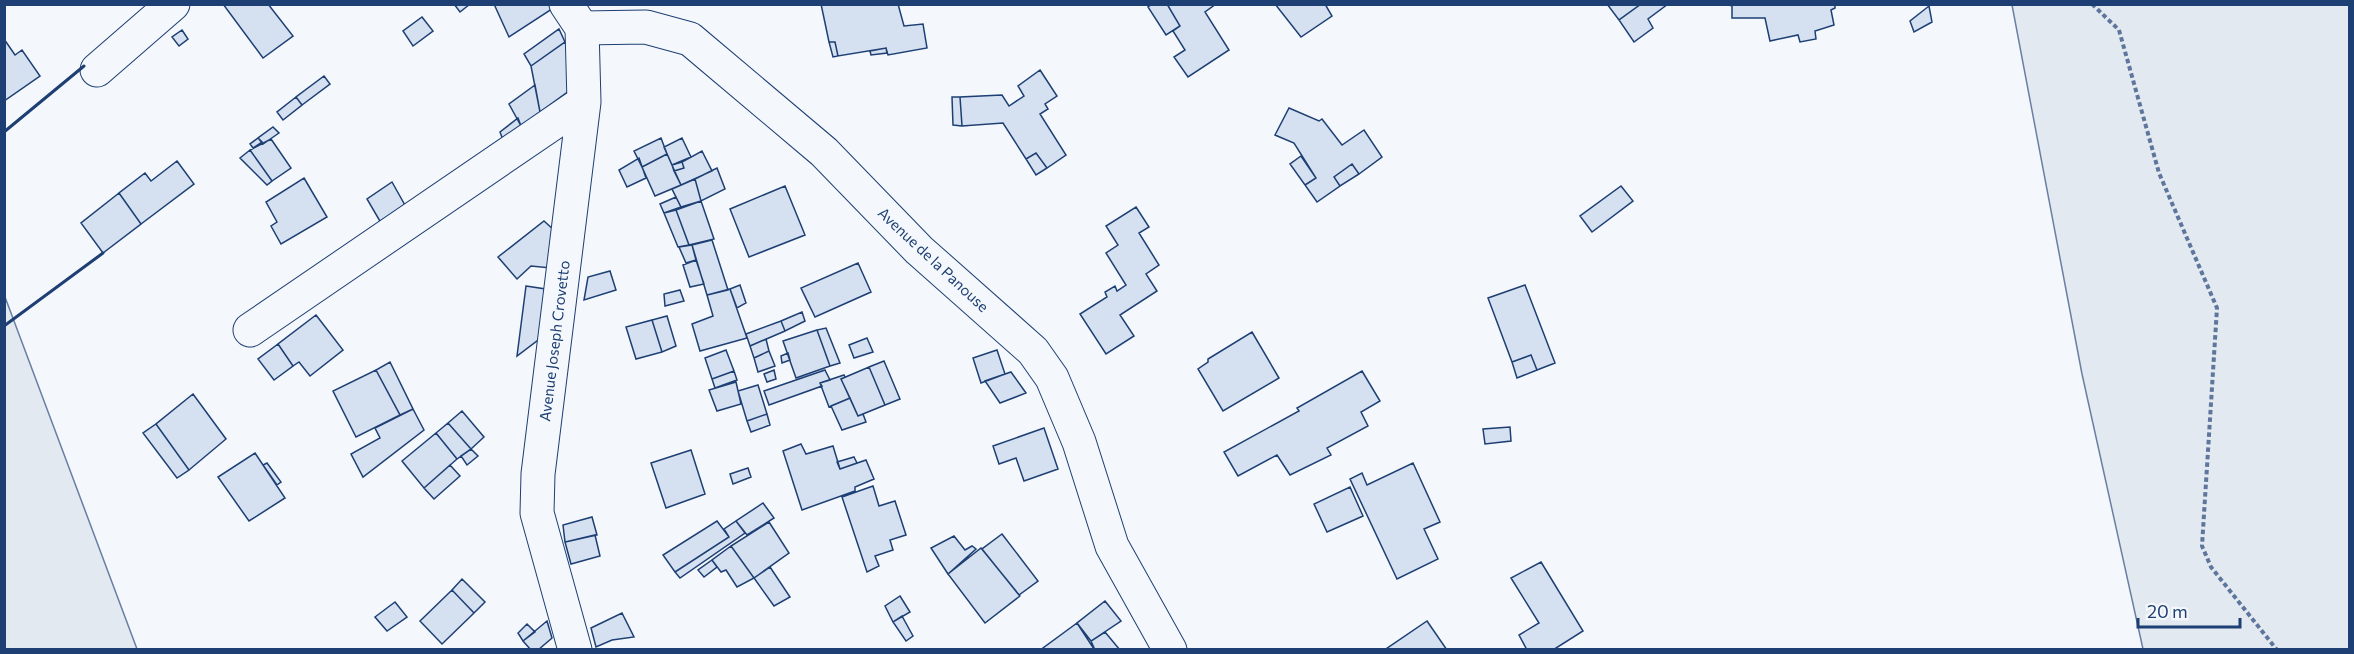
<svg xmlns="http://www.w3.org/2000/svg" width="2354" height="654" font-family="Commissioner,sans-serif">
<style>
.green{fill:#e3e9f0;stroke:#687fa3;stroke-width:1.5}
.building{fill:#d5e0f0;stroke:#1d3f73;stroke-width:1.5}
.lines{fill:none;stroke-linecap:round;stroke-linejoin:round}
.minor-casing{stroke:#1d3f73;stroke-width:35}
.path{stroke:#5e769c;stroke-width:4;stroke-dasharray:4.5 3;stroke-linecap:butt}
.minor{stroke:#f4f7fb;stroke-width:33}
.wall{stroke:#1d3f73;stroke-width:3}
.labels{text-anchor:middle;stroke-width:4.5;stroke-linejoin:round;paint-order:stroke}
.street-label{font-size:15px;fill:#1d3f73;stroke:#f4f7fb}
</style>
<rect width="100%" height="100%" fill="#f4f7fb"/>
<path class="green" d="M2012 5H2349V649H2143L2082 374Z
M5 297 137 649H5Z"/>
<path class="building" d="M223 4H268L293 36 263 58Z
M454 4H470L460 12Z
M494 4H550L552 9 509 37Z
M821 4H898L904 26 923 24 927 48 888 55 886 48 838 56 835 42H829Z
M1152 4H1167L1180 26 1166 35 1148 7Z
M1167 4H1216L1205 12 1229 50 1188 77 1174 57 1185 50 1173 31 1180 26Z
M1275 4H1325L1332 16 1301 37Z
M1607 4H1641L1619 20Z
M1641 4H1668L1648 19 1653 28 1634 42 1619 20Z
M1726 4H1835V8L1831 10 1834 25 1815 31 1816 39 1800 42 1798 35 1770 41 1765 18H1732V6Z
M1929 6 1932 22 1914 32 1910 21Z
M422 17 433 31 413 46 403 31Z
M559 29 565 42 531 66 524 54Z
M182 30 188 39 179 46 172 37Z
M4 39 15 55 22 50 40 76 4 101Z
M565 42 571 59 573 88 540 112 531 66Z
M829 42H835L838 56 833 57Z
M886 48 887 53 871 55 870 51Z
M1040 70 1057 96 1045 104 1048 109 1040 114 1066 155 1047 168 1036 153 1026 159 1003 123 962 126 960 97 1002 95 1009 106 1024 96 1018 86Z
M324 76 330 84 302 105 296 97Z
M535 85 540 112 521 126 509 104Z
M296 97 302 105 283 120 277 112Z
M952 97H960L962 126 953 125Z
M1289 108 1319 121 1322 119 1342 145 1364 130 1382 157 1359 174 1352 164 1334 177 1340 186 1317 202 1305 185 1316 178 1294 143 1275 135Z
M518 118 521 126 503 140 500 132Z
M273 127 279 133 263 144 258 138Z
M258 138 262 142 253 148 250 144Z
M661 138 667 154 642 167 634 151Z
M682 138 691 157 672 165 664 147Z
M271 139 291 168 272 181 250 150Z
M250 150 272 181 267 185 240 158Z
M702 151 712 171 681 185 674 171 684 168 682 162Z
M1036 153 1047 168 1036 175 1026 159Z
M667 154 681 185 655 196 642 167Z
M1301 156 1316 178 1305 185 1290 164Z
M639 158 646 178 627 187 619 170Z
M177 161 194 184 141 224 119 193 145 173 151 181Z
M682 162 684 168 674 171 672 165Z
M1352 164 1359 174 1340 186 1334 177Z
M717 168 725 189 701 201 695 179Z
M304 178 327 217 281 244 271 226 277 222 266 202Z
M695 179 701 201 681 207 672 189Z
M392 182 406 207 381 223 367 199Z
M785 186 805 235 749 257 730 209Z
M1621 186 1633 201 1592 232 1580 216Z
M119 193 141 224 103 253 81 223Z
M676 197 681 207 664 213 660 204Z
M701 201 714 239 689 245 676 210Z
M1136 207 1149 227 1139 233 1159 265 1146 274 1157 291 1120 315 1134 336 1106 354 1080 314 1107 297 1105 292 1115 286 1117 291 1126 285 1106 253 1118 245 1106 226Z
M676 210 689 245 678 247 664 213Z
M544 221 555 231 551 268 531 266 517 279 498 257Z
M712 240 728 290 707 295 692 245Z
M692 245 696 260 686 263 679 247Z
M696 260 704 284 690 287 683 265Z
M858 263 871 292 815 317 801 288Z
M610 271 616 290 584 300 588 277Z
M740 285 746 303 737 308 730 289Z
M1525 285 1555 363 1537 370 1531 355 1512 362 1488 298Z
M526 286 552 290 546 334 517 356Z
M730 289 747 338 700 351 692 324 713 316 707 295Z
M680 290 684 301 665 306 664 294Z
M802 312 805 321 785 331 781 321Z
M316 315 343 350 310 376 299 362 293 366 278 344Z
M667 316 676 346 662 352 652 320Z
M652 320 662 352 636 359 626 327Z
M781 321 785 331 750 346 746 334Z
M826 328 840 363 830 366 817 330Z
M817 330 830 366 796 378 783 341Z
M1252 332 1279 378 1223 411 1198 369 1208 362V359Z
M867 338 873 352 854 358 849 345Z
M766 339 769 351 754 358 750 346Z
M278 344 293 366 274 380 258 359Z
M726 350 734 371 712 379 705 358Z
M997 350 1005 374 981 383 973 358Z
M769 351 775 366 758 372 754 358Z
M788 353 790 360 782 363 781 356Z
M1531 355 1537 370 1517 378 1512 362Z
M884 361 900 399 885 405 869 367Z
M390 362 413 409 400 415 376 370Z
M869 367 885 405 858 416 841 379Z
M376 370 400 415 356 437 333 391Z
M774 370 776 379 767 382 764 374Z
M825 370 830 380 820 383 822 386 769 405 764 391Z
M734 371 737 380 715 388 712 379Z
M1362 371 1380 401 1361 412 1368 426 1327 448 1331 455 1290 475 1277 455 1238 476 1224 452 1299 411 1297 408Z
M1011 372 1026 393 1000 403 985 381Z
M844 375 845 377 841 379 850 398 829 407 820 383Z
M736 382 741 404 717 411 709 390Z
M758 385 767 414 747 421 738 391Z
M193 394 226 439 189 470 156 424Z
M850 398 858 416 863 414 866 422 842 430 831 406Z
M413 409 424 430 363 477 351 454 380 438 375 428Z
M462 411 484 437 471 449 448 423Z
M767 414 770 425 751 432 747 421Z
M448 423 471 449 457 459 436 433Z
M156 424 189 470 177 478 143 433Z
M1510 427 1511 441 1485 444 1483 429Z
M1044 428 1058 469 1024 481 1016 458 999 464 993 446Z
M436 433 457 459 424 488 402 461Z
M801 444 806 454 833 446 840 469 866 460 874 479 855 487V491L802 510 783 451Z
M471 449 478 456 467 465 461 456Z
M691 450 705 494 666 508 651 463Z
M255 453 285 498 249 521 218 477Z
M854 457 857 463 840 469 837 462Z
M267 463 281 482 277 485 263 465Z
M1413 463 1440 522 1424 529 1438 559 1397 579 1350 479 1362 473 1367 485Z
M450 465 460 476 434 499 424 488Z
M748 468 751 477 733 484 730 474Z
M873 486 879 506 895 501 906 535 890 540 893 550 875 556 879 566 867 572 842 497Z
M1350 487 1363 516 1327 532 1314 504Z
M763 503 774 518 747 535 736 521Z
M592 517 597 535 565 542 563 525Z
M717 521 729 537 675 572 663 555Z
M736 521 745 533 680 578 675 572 729 537 724 529Z
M769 522 789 553 754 578 731 546Z
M1002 534 1038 581 1019 595 982 549Z
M595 535 600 556 571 564 565 542Z
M954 536 965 550 972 546 976 549 948 574 931 548Z
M731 546 754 578 737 587 726 570 721 572 712 560Z
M981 548 1020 596 985 623 948 574Z
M712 560 717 567 704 577 698 570Z
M1541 562 1583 631 1553 650H1527L1519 635 1539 623 1511 578Z
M770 567 790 597 774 606 754 578Z
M462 579 485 602 474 613 452 590Z
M452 590 474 613 442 644 420 621Z
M900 596 910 612 893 622 885 606Z
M1105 601 1121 621 1091 641 1077 623Z
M395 602 407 617 387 631 375 617Z
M622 613 634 637 612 640 596 647 591 628Z
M902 616 913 636 906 641 893 622Z
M547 621 552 638 538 650H531L523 641Z
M1427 621 1447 650H1386V649Z
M1077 623 1094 649 1044 650 1043 648Z
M527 624 535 632 523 641 518 633Z
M1105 632 1120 650H1095L1091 641Z"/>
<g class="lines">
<defs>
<path id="minor" d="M566 4 582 28 646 27 690 39 824 152 919 250 1033 351 1052 378 1079 442 1112 546 1170 650
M97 70 173 4
M250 330 584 102
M575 650 537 513 538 474 584 102 582 28"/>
</defs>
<use href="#minor" class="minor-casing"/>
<path class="path" d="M2092 4 2119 30 2159 173 2217 308 2202 546 2211 567 2277 650"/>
<use href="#minor" class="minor"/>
<path class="wall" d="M4 132 84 66
M4 326 103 253"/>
</g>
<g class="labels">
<g class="street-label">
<text transform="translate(933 260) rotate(43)" y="5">Avenue de la Panouse</text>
<text transform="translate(555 341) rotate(-83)" y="5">Avenue Joseph Crovetto</text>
</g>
</g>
<rect width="2354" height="654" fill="none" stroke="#1d3f73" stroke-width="12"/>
<path d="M2138 618v9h102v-9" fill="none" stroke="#1d3f73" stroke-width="3"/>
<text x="2147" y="618" font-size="18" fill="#1d3f73" stroke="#f4f7fb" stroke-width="4.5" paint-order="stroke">20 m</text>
</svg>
